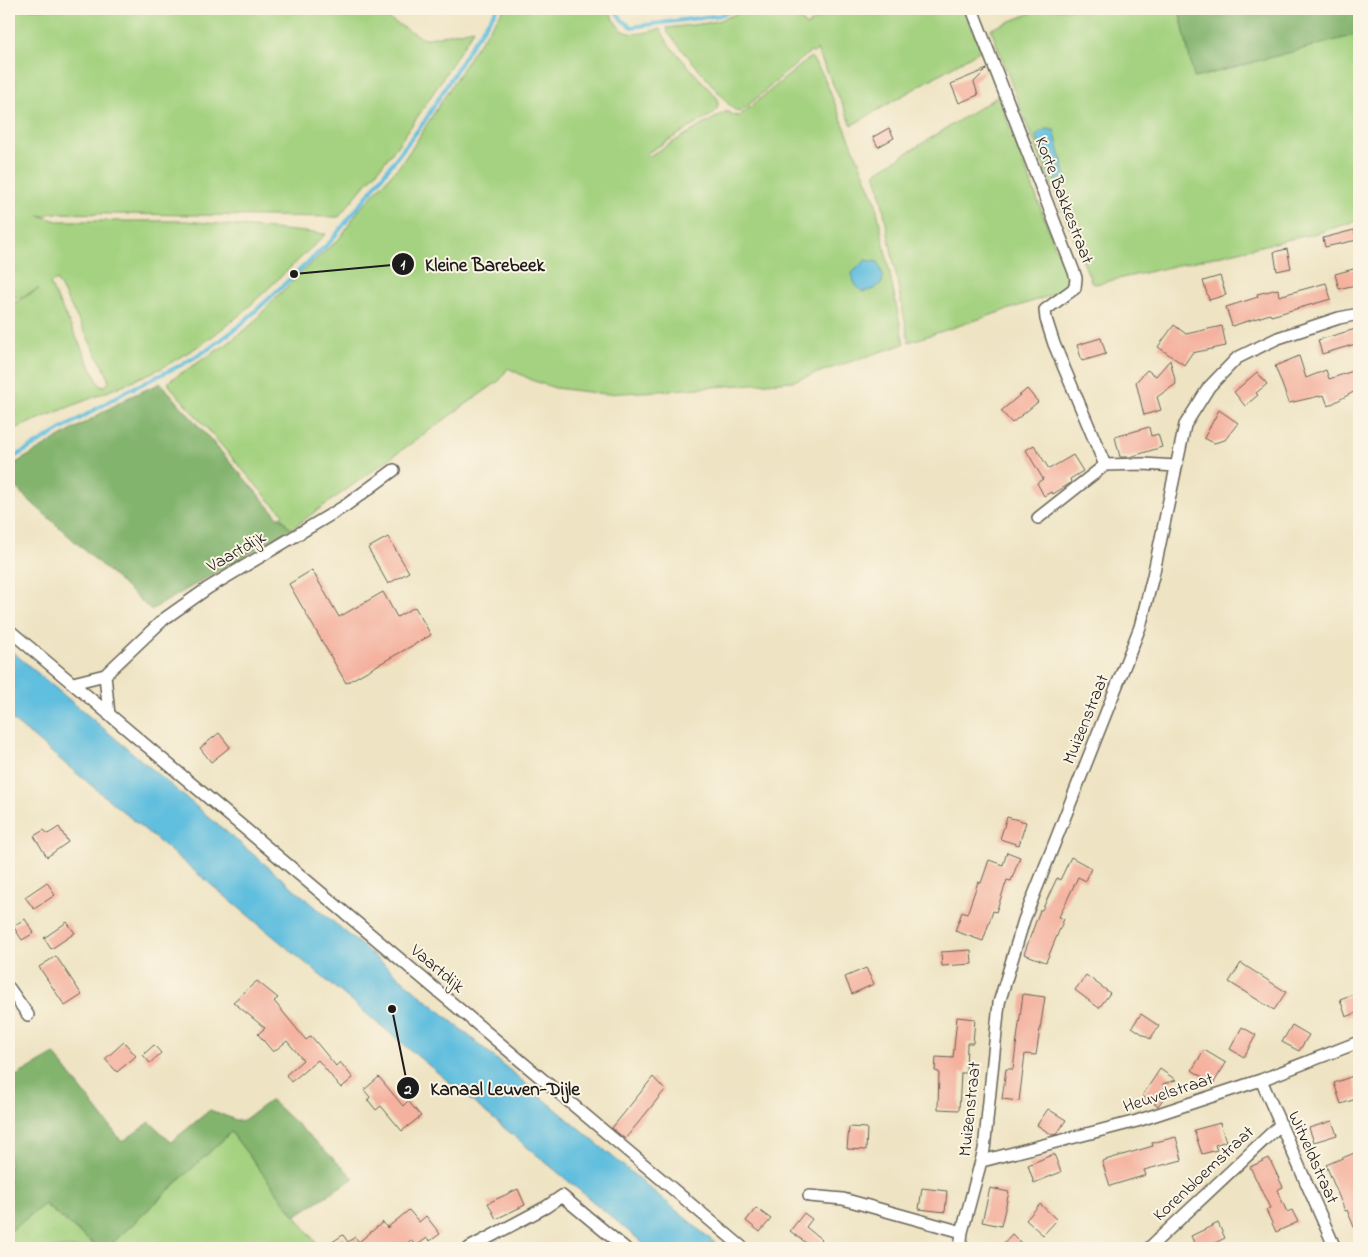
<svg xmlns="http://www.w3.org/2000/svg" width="1368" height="1257" font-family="'Indie Flower',sans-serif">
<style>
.green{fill:#a4d280;stroke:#60774e;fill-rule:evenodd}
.forest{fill:#83b46e;stroke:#506845}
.water{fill:#60bede;stroke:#3e6d7d}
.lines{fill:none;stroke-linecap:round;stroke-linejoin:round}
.stream{stroke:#60bede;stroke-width:4}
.building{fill:#f4b19e}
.minor-casing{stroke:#666256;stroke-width:14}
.minor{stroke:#fff;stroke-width:11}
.labels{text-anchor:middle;stroke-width:4;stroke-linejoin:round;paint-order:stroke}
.street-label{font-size:18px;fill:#1c1c1c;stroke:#fcf5e5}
.leader{fill:none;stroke:#1c1c1c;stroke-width:2}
.callout-dot{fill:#1c1c1c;stroke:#fcf5e5;stroke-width:2}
.mark-label{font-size:15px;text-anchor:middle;font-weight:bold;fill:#fff}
.callout-label{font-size:19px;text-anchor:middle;font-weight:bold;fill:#1c1c1c;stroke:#fcf5e5;stroke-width:4;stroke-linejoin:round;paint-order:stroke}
</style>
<rect width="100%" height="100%" fill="#fcf5e5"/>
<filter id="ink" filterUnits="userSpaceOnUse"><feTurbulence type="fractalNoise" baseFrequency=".02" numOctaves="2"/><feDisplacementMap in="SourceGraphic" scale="10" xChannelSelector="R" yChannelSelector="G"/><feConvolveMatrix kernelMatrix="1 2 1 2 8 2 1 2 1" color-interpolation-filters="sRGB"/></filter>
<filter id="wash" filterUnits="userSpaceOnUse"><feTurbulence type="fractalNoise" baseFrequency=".0096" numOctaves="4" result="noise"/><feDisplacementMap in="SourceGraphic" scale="20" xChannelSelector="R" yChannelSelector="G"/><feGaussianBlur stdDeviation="1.12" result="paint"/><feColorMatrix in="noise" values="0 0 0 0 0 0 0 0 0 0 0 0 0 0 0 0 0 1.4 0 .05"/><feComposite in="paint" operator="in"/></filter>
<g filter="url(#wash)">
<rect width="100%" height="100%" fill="#eee3c2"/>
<path class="green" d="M9 9H161L159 12 178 11 180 9H371L424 39 474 29C450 66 428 103 402 139 383 167 359 190 339 217L51 213 46 216 38 215 57 221H185L326 234 241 314 205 342 162 368 109 391 9 431V306L39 289 9 302ZM57 280 106 372 109 382 105 386H100L50 284Z
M504 9H608C611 14 614 21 618 26 629 39 646 32 660 29L670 46 717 98C719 105 718 109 713 114L647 153 649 156 725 112H729L733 115 739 116 811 57 823 75 875 200 904 344 793 381 659 391 605 394 555 388 534 381 508 368 500 380 291 529 281 518 283 513 269 500 169 385V381L227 344 252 324 273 300 307 267 339 239 360 209 400 165 414 145 476 47Z
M749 9H792L806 26 834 9H965L981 50 852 125 817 50 814 53 810 52 744 109 738 112 731 107 668 33 667 28 708 23 720 20Z
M1041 9H1179L1195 78 1359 33V220L1317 233 1096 284 1092 283 1026 123 991 29Z
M998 96 1068 280C1065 290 1055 293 1046 297L909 342 879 186 875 173Z
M231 1132 320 1248H107Z
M44 1204 98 1248H9V1232Z"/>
<path class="forest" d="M1179 9H1359V34L1194 78Z
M161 383 278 517H281L291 529 151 610 9 482V467L127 398Z
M54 1054 122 1142 150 1122 171 1142 210 1110 241 1122 271 1100 354 1178 295 1216 231 1132 107 1248H98L45 1204 9 1232V1080Z"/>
<path class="water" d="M1047 129 1054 130 1066 177 1057 180H1054L1044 160 1036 136 1041 131Z
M866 260 878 262 883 276 882 283 874 289 863 292C856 287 853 282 852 273Z
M9 649 721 1248H649L9 717Z"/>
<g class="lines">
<path class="stream" d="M614 9 622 20 631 27 721 15 735 9
M9 460 127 391 183 364 210 348 238 327 330 242 371 191 424 122 474 41 497 9"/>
</g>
<g id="blocks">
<path class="building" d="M987 69 974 82 978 95 959 103 951 84Z
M889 128 894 138 878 147 873 137Z
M1354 230 1357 240 1325 247 1323 238Z
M1287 249 1291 268 1277 271 1274 252Z
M1357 268 1359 284 1339 289 1335 274Z
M1220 276 1226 295 1209 300 1203 281Z
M1326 283 1331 299 1271 316 1270 314 1232 326 1226 307 1258 297 1257 294 1278 289 1279 296Z
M1174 325 1186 334 1222 326 1226 346 1192 353 1184 365 1158 347Z
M1359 328V343L1322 354 1318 340Z
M1101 338 1106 354 1082 361 1077 345Z
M1299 356 1306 378 1326 370 1329 379 1359 369V389L1328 406 1324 395 1289 403 1275 366Z
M1170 360 1176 384 1157 397 1161 410 1144 415 1136 382 1147 370 1156 376Z
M1257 372 1267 384 1256 393 1258 395 1245 406 1234 392Z
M1027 389 1038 402 1012 423 1001 411Z
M1219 410 1238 423 1225 440 1214 443 1204 438Z
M1149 427 1151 436 1158 434 1162 447 1130 457H1120L1115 437Z
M1034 445 1049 469 1073 455 1083 471 1070 479 1071 482 1069 484 1053 494 1051 492 1044 496 1037 483 1043 479 1026 450Z
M388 537 409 572 388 584 368 548Z
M312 570 339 617 383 592 397 617 415 607 431 635 346 683 289 584Z
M219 733 230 747 211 762 200 748Z
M1007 817 1026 822 1019 845 1000 839Z
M59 827 68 842 47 857 34 836 44 830 48 834Z
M1007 852 1020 857 1011 881 1007 880 996 912 993 911 983 941 955 931 962 912 967 914 978 882 981 883 989 860 1003 865Z
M1071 857 1091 868 1086 881 1078 877 1059 917 1064 919 1046 962 1024 954 1040 910H1042L1057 878 1060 880Z
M47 882 55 895 34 909 25 897Z
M25 919 34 933 22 940 13 926Z
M67 922 75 933 51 949 44 938Z
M971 950 972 964 942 966 941 952Z
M56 956 82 995 65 1006 39 967Z
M1241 963 1286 992 1274 1010 1229 982Z
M866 968 874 984 852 994 845 977Z
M1086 975 1110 993 1099 1008 1075 990Z
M257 981 278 998 274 1001 306 1040 311 1036 336 1066 340 1062 353 1078 341 1088 318 1060 291 1082 286 1075 303 1060 287 1041 273 1052 258 1034 265 1028 233 1002Z
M1359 992V1012L1346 1017 1340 999Z
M1023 994 1045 997 1036 1055 1025 1054 1019 1101 1002 1099 1006 1069H1013Z
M1141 1014 1159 1026 1150 1039 1132 1027Z
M957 1017 975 1019 973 1043H967L966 1073H961L959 1110 938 1109 939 1072 935 1071 936 1057 953 1058Z
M1292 1025 1309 1035 1299 1051 1282 1042Z
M1242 1027 1256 1035 1244 1057 1230 1049Z
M124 1042 136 1056 117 1072 105 1059Z
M154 1045 161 1053 150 1063 143 1055Z
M1204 1050 1226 1063 1213 1084 1192 1070Z
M1160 1069 1176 1080 1163 1084 1166 1095 1158 1106 1142 1096Z
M1353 1076 1359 1098 1341 1104 1334 1083Z
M379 1077 403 1106 408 1101 421 1116 402 1131 381 1106 376 1110 368 1100 370 1097 364 1090Z
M653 1077 665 1090 625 1139 612 1128Z
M1048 1109 1066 1120 1057 1134 1052 1135 1037 1125Z
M1332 1121 1337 1135 1314 1142 1309 1128Z
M1220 1123 1226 1141 1215 1145 1217 1150 1202 1154 1194 1130Z
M849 1127 867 1128 866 1150 847 1149Z
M1176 1137 1182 1160 1144 1170 1146 1175 1110 1186 1102 1161 1153 1146 1152 1143Z
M1359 1151V1239L1347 1210 1345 1211 1326 1165Z
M1054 1154 1061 1172 1034 1183 1028 1165Z
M1269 1158 1283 1187 1277 1190 1287 1212 1292 1210 1298 1222 1276 1232 1266 1210 1270 1208 1250 1167Z
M922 1188 947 1191 945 1212 919 1209Z
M990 1188 1009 1192 1001 1226 982 1222Z
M518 1189 525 1205 496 1219 488 1203Z
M1040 1204 1057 1220 1043 1235 1026 1220Z
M756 1208 771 1219 760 1232 746 1221Z
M409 1210 419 1222 426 1216 440 1234 430 1241 427 1238 416 1246 411 1240 400 1248H323L343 1235 348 1242 355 1237 359 1242 383 1222 387 1228Z
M804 1213 812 1219 806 1227 822 1240 816 1248H813L790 1231Z
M1218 1223 1225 1238 1205 1248H1197L1191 1236Z
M1012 1234 1026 1248H999Z"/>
</g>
</g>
<g filter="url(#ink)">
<use href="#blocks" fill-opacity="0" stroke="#666256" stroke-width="1"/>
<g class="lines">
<defs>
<path id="minor" d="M972 9 1074 272 1076 278 1075 288 1045 310 1046 319 1054 344 1105 465 1143 464 1176 466
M1038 518 1105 465
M9 630 743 1248
M105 675 164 619 208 588 345 506 394 470
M73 683 105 675 109 715
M9 988 28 1015
M1261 1080 1335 1248
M982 1161 1137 1121 1261 1080 1359 1042
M809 1196 843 1199 962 1232
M469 1248 546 1207 562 1196 625 1248
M960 1248 962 1232 984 1150 999 1003 1024 920 1140 627 1153 576 1185 425 1209 387 1237 358 1278 338 1339 318 1359 314
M1149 1248 1281 1124"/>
</defs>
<use href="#minor" class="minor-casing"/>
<use href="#minor" class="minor"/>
</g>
</g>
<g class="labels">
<g class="street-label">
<text transform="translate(1065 200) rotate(69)" y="6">Korte Bakkestraat</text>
<text transform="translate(236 551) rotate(-30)" y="6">Vaartdijk</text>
<text transform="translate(1085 719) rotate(-68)" y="6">Muizenstraat</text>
<text transform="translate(438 968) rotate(40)" y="6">Vaartdijk</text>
<text transform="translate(1168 1092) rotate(-18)" y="6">Heuvelstraat</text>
<text transform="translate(969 1109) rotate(-84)" y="6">Muizenstraat</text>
<text transform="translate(1314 1157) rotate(66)" y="6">Witveldstraat</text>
<text transform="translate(1203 1173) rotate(-43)" y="6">Korenbloemstraat</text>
</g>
</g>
<path class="leader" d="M294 274L403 264M392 1009L408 1088"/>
<g class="callout-dot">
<circle cx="294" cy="274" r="5"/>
<circle cx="392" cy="1009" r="5"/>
<circle cx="403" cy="264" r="12"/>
<circle cx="408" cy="1088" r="12"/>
</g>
<g class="mark-label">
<text x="403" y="269">1</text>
<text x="408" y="1094">2</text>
</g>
<g class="callout-label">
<text x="485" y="271">Kleine Barebeek</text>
<text x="505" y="1095">Kanaal Leuven-Dijle</text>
</g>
<rect width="1368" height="1257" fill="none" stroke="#fcf5e5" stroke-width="30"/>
</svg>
